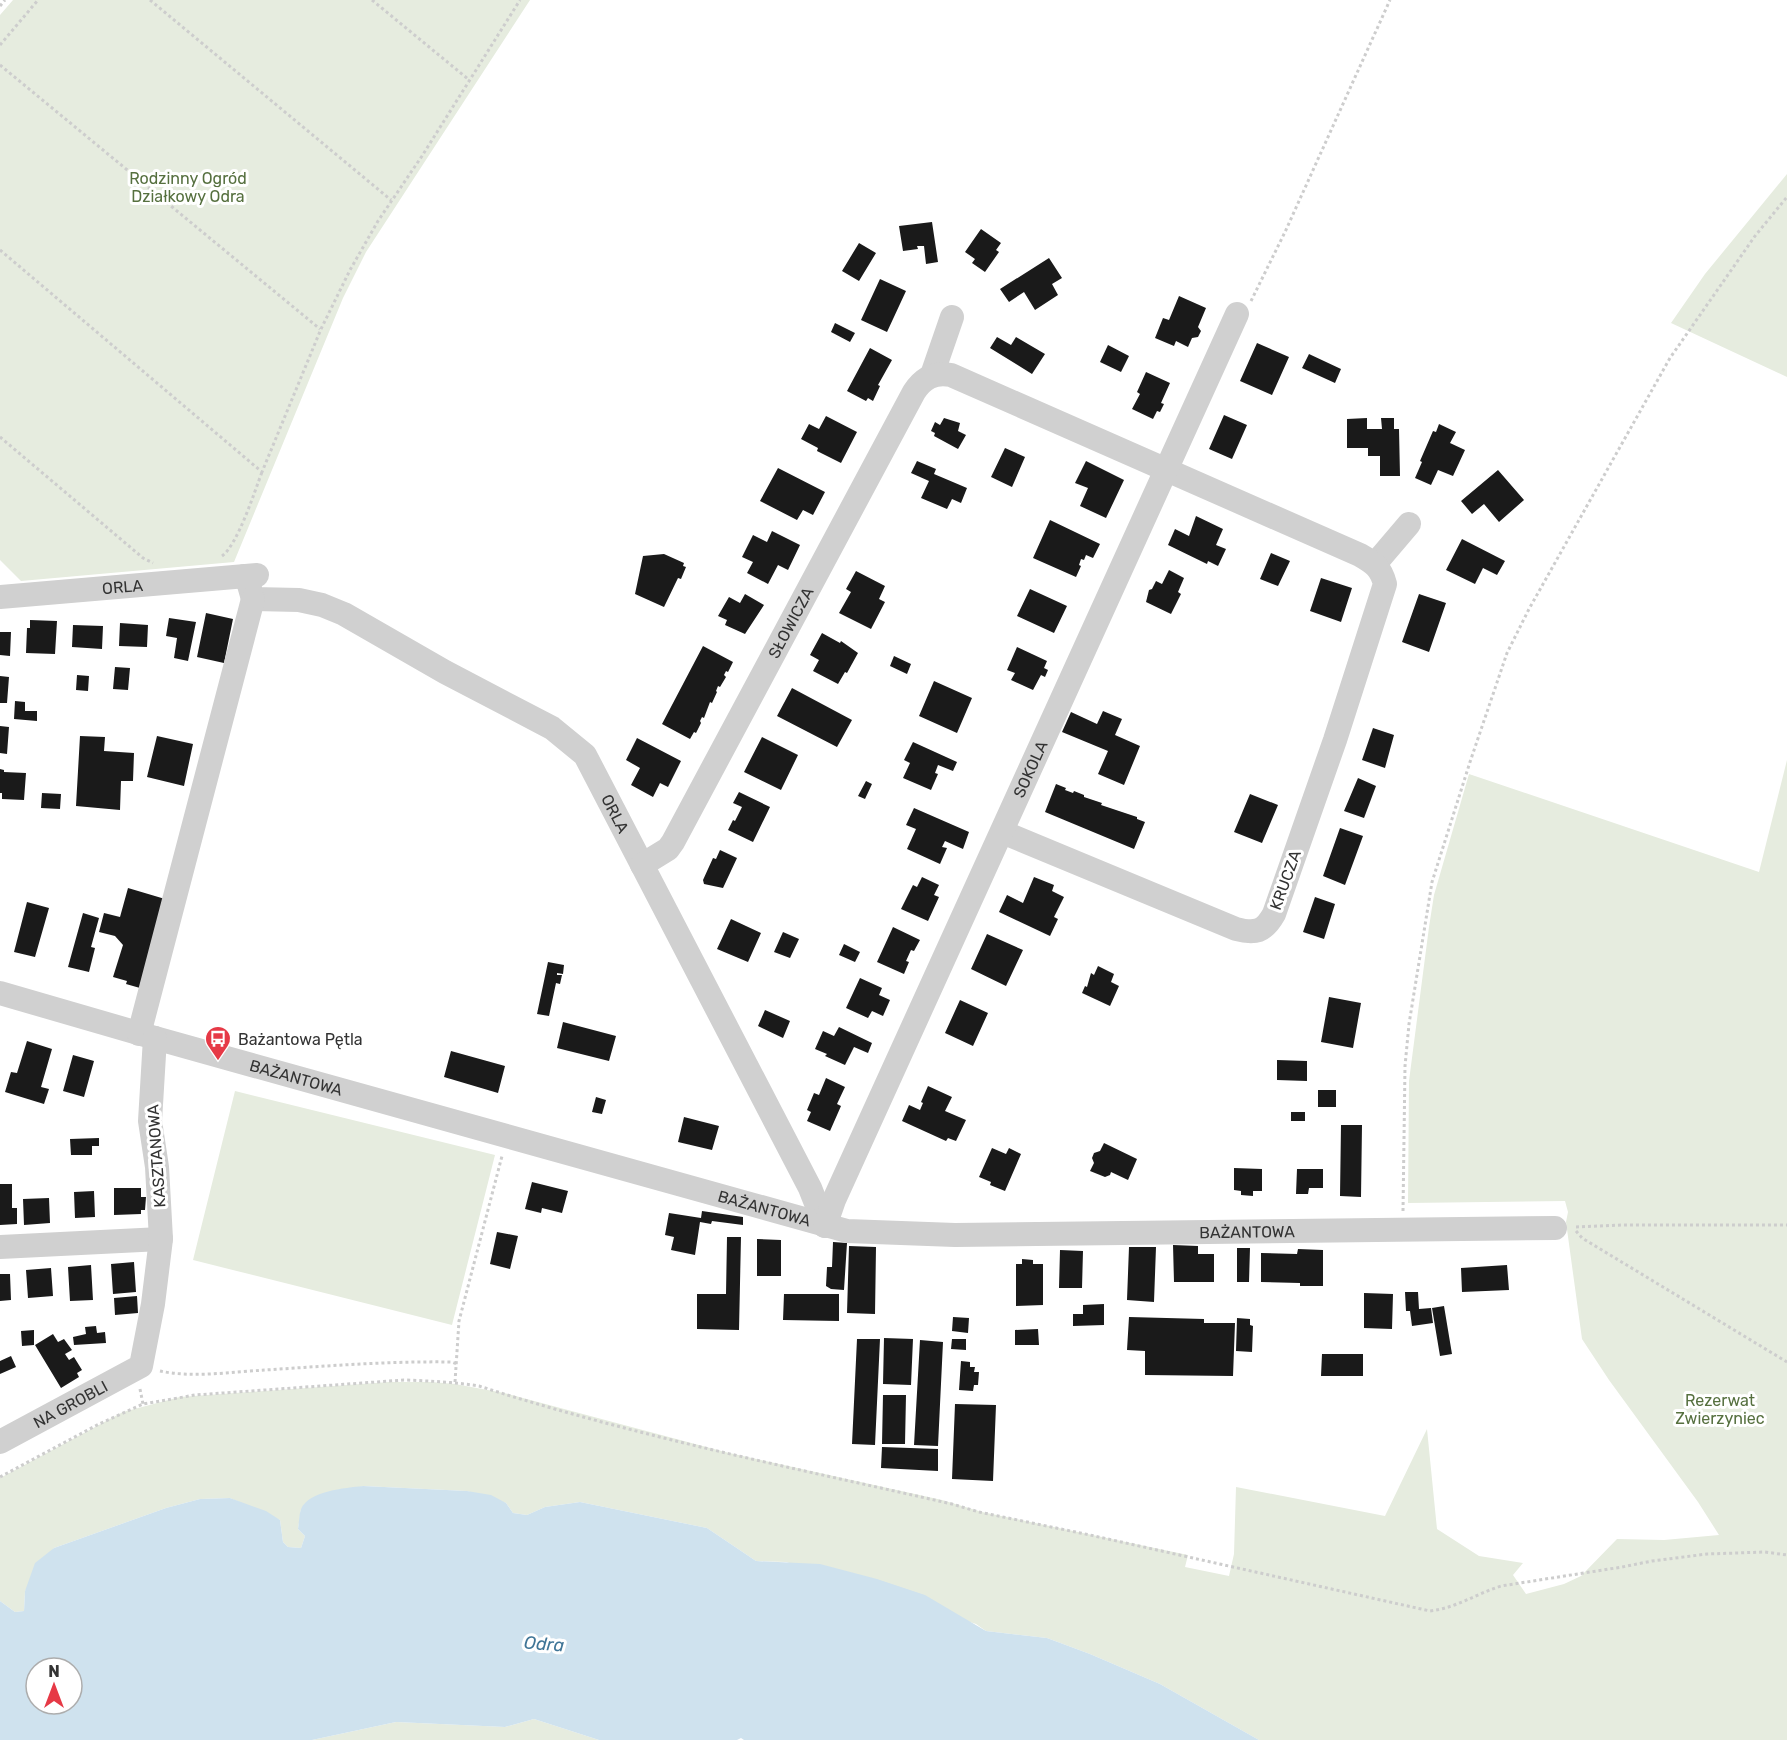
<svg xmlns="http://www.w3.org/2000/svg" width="1787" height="1740" font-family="Rubik,sans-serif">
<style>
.green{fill:#e6ecdf}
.water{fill:#cfe2ee;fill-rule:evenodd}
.building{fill:#1a1a1a}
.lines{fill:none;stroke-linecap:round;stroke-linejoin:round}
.path{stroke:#cdcdcd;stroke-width:3;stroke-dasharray:3 3;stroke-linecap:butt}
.minor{stroke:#d0d0d0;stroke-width:24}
.labels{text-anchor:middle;stroke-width:6;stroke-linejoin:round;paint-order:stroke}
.park-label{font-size:16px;fill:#56703f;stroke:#fff}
.street-label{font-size:16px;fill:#333;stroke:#fff}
.poi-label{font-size:16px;fill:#333;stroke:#fff;text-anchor:start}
.water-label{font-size:18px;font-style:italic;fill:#3f7597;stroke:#fff}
</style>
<rect width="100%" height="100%" fill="#fff"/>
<path class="green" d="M13 0H530L366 252 343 298 234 562 21 581 0 560V15Z
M1787 174V377L1671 323 1705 274Z
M1787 760V1740H1259L1160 1684 1090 1654 1047 1638 986 1631 976 1624 786 1562 756 1561 707 1528 580 1502 545 1507 527 1515 513 1513 506 1503 467 1491 363 1486 301 1509 298 1529 305 1536 301 1548 288 1547 283 1542 280 1520 230 1498 200 1499 166 1508 54 1548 25 1591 24 1611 15 1612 0 1601V1478L123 1412 180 1397 389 1382H431L455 1384 504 1393 725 1452 942 1500 982 1512 1188 1555 1185 1567 1229 1576 1234 1554 1236 1487 1385 1516 1427 1429 1437 1529 1479 1556 1523 1563 1513 1575 1526 1594 1564 1584 1581 1576 1617 1539 1664 1540 1719 1535 1698 1502 1609 1380 1582 1339 1566 1222 1568 1212 1565 1201 1408 1203 1409 1081 1429 927 1434 895 1469 774 1759 872Z
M235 1091 495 1155 452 1325 193 1260Z
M534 1719 599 1740H312L396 1722 505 1727Z"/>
<path class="water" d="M363 1486 467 1491 491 1495 506 1503 513 1513 527 1515 545 1507 580 1502 707 1528 756 1561 820 1564 877 1579 925 1595 986 1631 1047 1638 1090 1654 1160 1684 1259 1740H744L741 1738 737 1740H599L534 1719 505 1727 396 1722 312 1740H0V1601L15 1612 24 1611 25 1591 35 1563 54 1548 166 1508 200 1499 230 1498 266 1511 280 1520 283 1542 288 1547 301 1548 305 1536 298 1529C299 1523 299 1515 301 1509 309 1491 345 1488 363 1486ZM36 1668H72V1704H36Z"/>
<path class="building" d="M932 222 938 262 926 264 924 246H917L918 249 903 251 899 226Z
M981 229 1001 243 996 250 999 252 985 272 972 263 975 259 965 252Z
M859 243 876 253 859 281 842 271Z
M1049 258 1062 278 1052 284 1058 295 1035 310 1024 292 1009 302 1000 289Z
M880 279 906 291 887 332 861 320Z
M1179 296 1206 308 1198 327 1201 331 1198 337 1192 338 1188 347 1176 341 1174 346 1155 338 1163 318 1169 320Z
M835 323 855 333 850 342 831 332Z
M997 337 1011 345 1016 337 1045 354 1032 374 990 348Z
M1257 343 1289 357 1272 395 1240 381Z
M1108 345 1129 356 1121 372 1100 362Z
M870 348 892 360 878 385 880 386 873 401 868 398 866 401 847 391Z
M1309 354 1341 369 1335 383 1302 368Z
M1146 372 1170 383 1161 403 1164 404 1160 412 1157 411 1153 419 1132 409 1140 394 1137 392Z
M1224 415 1247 425 1232 459 1209 449Z
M826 416 857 432 841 463 817 451 818 448 801 439 809 424 819 429Z
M944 418 960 423 958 431 966 435 958 449 934 436 935 433 931 431 935 422 940 425Z
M1367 418V429H1382L1381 418H1394V429H1399L1400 476H1380V456H1368V448H1347V419Z
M1439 424 1456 432 1450 443 1465 450 1453 476 1438 470 1431 485 1415 478 1422 462 1420 461 1433 431 1436 432Z
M1005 448 1025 457 1012 487 991 477Z
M917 461 936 469 934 474 967 488 961 503 952 499 947 509 921 498 929 481 911 473Z
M1086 461 1124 480 1106 518 1080 506 1088 488 1075 483Z
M778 468 825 492 813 515 803 510 797 520 760 501Z
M1498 470 1524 500 1499 522 1484 504 1472 514 1461 501Z
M1196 516 1223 529 1216 545 1226 549 1218 566 1208 561 1207 564 1168 545 1175 529 1189 536Z
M1050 520 1100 544 1093 558 1086 555 1084 560 1081 559 1079 565 1081 566 1076 577 1033 558Z
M772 531 800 545 788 570 778 565 768 584 747 573 753 562 742 557 753 535 767 542Z
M1462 539 1505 561 1497 575 1483 568 1475 584 1446 570Z
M1271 553 1290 561 1278 586 1260 579Z
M664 554 684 563 683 566 686 567 681 579 678 578 664 607 635 594 643 556Z
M1169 570 1184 578 1178 592 1181 594 1171 614 1146 602 1149 590 1152 589 1156 581 1162 584Z
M856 571 885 586 879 599 885 602 871 629 839 613 851 592 846 589Z
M1321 578 1352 588 1341 622 1310 611Z
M1030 589 1067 606 1054 633 1017 616Z
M745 594 764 605 745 634 725 625 727 620 718 616 729 597 740 603Z
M1419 594 1446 603 1429 652 1402 642Z
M206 613 233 619 224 663 197 657Z
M169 618 196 622 188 661 174 658 177 638 166 636Z
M30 620 57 621 55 654 26 653 27 628H30Z
M120 623 148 625 147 647 119 646Z
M73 625 103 626 102 649 72 647Z
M0 632H11L10 656 0 655Z
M822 633 840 643 841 641 858 653 847 673 845 672 838 684 813 671 819 660 810 655Z
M703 646 733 662 728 672 726 671 724 675 726 677 720 687 718 686 716 691 717 692 712 703 710 702 704 718 702 717 700 721 701 723 696 733 694 732 690 739 662 724Z
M1017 647 1047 661 1044 668 1048 670 1045 677 1041 675 1033 690 1011 680 1015 673 1007 670Z
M894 656 911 664 907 674 890 666Z
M115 667 130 668 128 690 113 689Z
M77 675 89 676 88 691 76 690Z
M0 676 9 677 7 703H0Z
M934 681 972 698 957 733 919 716Z
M792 688 852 720 837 747 777 716Z
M15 701 25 702V711H37V721L14 719Z
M1103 711 1122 719 1115 735 1140 746 1124 785 1098 774 1108 751 1062 732 1071 712 1097 724Z
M0 726 9 727 7 754 0 753Z
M1373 728 1394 735 1385 768 1362 760Z
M80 736 105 737 104 751 134 753 133 781H121L120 810 76 806Z
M157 736 193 744 184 786 147 777Z
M762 737 798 755 781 790 744 772Z
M637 738 681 761 668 787 660 783 653 797 631 785 640 768 626 760Z
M913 742 957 762 953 771 938 765 935 773 938 774 931 790 903 778 910 763 904 760Z
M0 769 4 770V772L26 773 24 800 2 799V793H0Z
M1358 778 1376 786 1364 818 1344 811Z
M866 781 872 784 865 799 858 796Z
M1056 784 1066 788 1065 790 1073 793 1074 791 1084 795V797L1102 803 1101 805 1137 817V819L1145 822 1134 849 1045 812Z
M739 792 770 807 753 842 728 830 733 820 735 821 742 807 733 803Z
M42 793 61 794 60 809 41 808Z
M1250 794 1278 805 1262 843 1234 832Z
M914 808 969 832 963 849 945 841 942 847 947 848 940 864 907 849 916 829 906 825Z
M1340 828 1363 836 1345 885 1323 876Z
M720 850 737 858 723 888 704 884 703 880 713 858 716 859Z
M922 877 939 885 934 895 939 897 928 921 901 909 913 885 917 887Z
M1034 877 1054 885 1052 891 1064 897 1054 917 1058 919 1050 936 999 912 1007 895 1023 903Z
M128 888 165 899 140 988 126 984 127 981 113 977 123 945 115 936 99 932 104 913 120 917Z
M1315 897 1335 904 1324 939 1303 932Z
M27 902 49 908 35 957 14 952Z
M83 913 99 918 91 947 95 948 89 972 68 967Z
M731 919 761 933 748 962 717 949Z
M893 927 920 940 914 951 911 950 906 961 909 962 904 974 877 962Z
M783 932 799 939 790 958 774 952Z
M987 934 1023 950 1006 986 971 969Z
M844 944 860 952 855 962 839 955Z
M548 962 564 965 563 974 557 973V975H562L560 984 556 983 549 1016 537 1014Z
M1098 966 1114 974 1111 982 1119 986 1110 1006 1082 993 1085 986 1087 987 1091 973 1094 975Z
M860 978 882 988 879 995 890 1000 883 1016 872 1011 868 1018 846 1008Z
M1329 997 1361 1003 1353 1048 1321 1042Z
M960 1000 988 1013 973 1046 945 1033Z
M765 1010 790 1021 783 1038 758 1026Z
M563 1022 616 1036 609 1061 557 1048Z
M839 1027 872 1043 868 1053 854 1047 845 1065 825 1056 827 1054 815 1049 823 1031 834 1036Z
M27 1041 52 1049 41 1087 49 1089 44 1104 5 1092 11 1072 17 1073Z
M451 1051 505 1066 498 1093 444 1077Z
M73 1055 94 1061 84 1097 63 1091Z
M1277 1060 1307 1061V1081L1277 1080Z
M826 1078 845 1087 837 1104 841 1106 830 1131 807 1121 811 1112 807 1110 814 1093 819 1095Z
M928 1086 952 1097 945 1111 966 1120 956 1141 948 1138 946 1141 902 1121 909 1105 920 1110 923 1103 921 1102Z
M1318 1090H1336V1107H1318Z
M596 1097 606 1100 602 1114 592 1112Z
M1291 1112H1305V1121H1291Z
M684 1117 719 1126 712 1150 678 1142Z
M1341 1125H1362L1361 1197 1340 1196Z
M99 1138V1146H92V1155H71L70 1139Z
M1104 1143 1137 1159 1128 1180 1111 1172 1110 1175 1105 1177 1090 1171 1094 1163 1092 1158 1094 1153 1100 1151Z
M992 1148 1006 1154 1009 1148 1021 1154 1005 1191 990 1185 991 1182 979 1177Z
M1234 1168 1262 1169V1191H1253V1196L1241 1195V1191L1234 1190Z
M1297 1169H1323V1188H1309L1308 1194H1296Z
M532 1182 568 1191 562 1213 542 1208 541 1213 525 1209Z
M0 1184H12V1208H17V1224L0 1225Z
M114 1188H141V1197H146L145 1210H141V1214L114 1215Z
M94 1191 95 1217 75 1218 74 1192Z
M49 1198 50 1223 24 1225 23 1199Z
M702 1211 743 1217V1225L712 1221 711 1224 700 1222 695 1255 671 1250 674 1237 665 1235 669 1213 701 1218Z
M497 1232 518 1236 510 1269 490 1264Z
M727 1237H741L739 1330 697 1329V1294H726Z
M757 1239 781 1240V1276H757Z
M833 1242 847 1243 844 1290 831 1289 826 1286 827 1267H832Z
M1173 1245 1198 1246V1254H1214V1282H1174Z
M849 1246 876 1247 875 1314 847 1313Z
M1129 1247H1156L1154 1302 1127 1300Z
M1237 1248H1250L1249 1282H1237Z
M1298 1249 1323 1250V1286H1300V1283L1261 1282V1253L1297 1254Z
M1060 1250 1083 1251 1082 1288H1059Z
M1022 1259 1033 1260V1264H1043V1305L1016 1306V1264H1022Z
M134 1262 136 1292 113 1294 111 1264Z
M91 1265 93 1300 70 1301 68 1267Z
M1507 1265 1509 1290 1462 1292 1461 1268Z
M51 1268 53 1296 28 1298 26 1270Z
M0 1274H10L11 1300 0 1301Z
M1405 1292H1418L1419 1309 1431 1308 1433 1323 1412 1326 1410 1311H1406Z
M1364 1293 1393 1294 1392 1329 1364 1328Z
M784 1294H839V1321L783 1320Z
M137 1296 138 1313 115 1315 114 1298Z
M1104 1304V1325L1073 1326V1314H1083V1305Z
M1444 1306 1452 1354 1440 1356 1432 1308Z
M953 1317 969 1318 968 1333 952 1331Z
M1129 1317 1204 1319V1323H1235L1233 1376 1145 1375V1351L1127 1350Z
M1237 1318 1250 1319V1325L1253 1326 1252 1352 1236 1351Z
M96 1326 97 1333 105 1332 106 1343 74 1345 73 1337 86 1334 85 1327Z
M1038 1329 1039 1345H1015V1330Z
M34 1330V1345L22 1346 21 1331Z
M53 1334 58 1342 64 1339 72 1350 65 1354 69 1360 74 1357 82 1370 77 1373 79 1377 61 1388 35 1345Z
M884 1338 913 1339 911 1385 883 1384Z
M857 1339H880L875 1445 852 1444Z
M952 1339H966V1350L951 1349Z
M920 1340 943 1342 938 1446 914 1445Z
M1322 1354H1363V1376H1321Z
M11 1356 16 1367 0 1374V1361Z
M961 1361 970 1362V1367H975L974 1372H979L978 1385H974L973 1391 959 1390Z
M883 1395H906L905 1444H882Z
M955 1404 996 1405 993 1481 952 1479Z
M882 1447 938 1449V1471L881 1468Z"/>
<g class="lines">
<path class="path" d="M150 0 391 200
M372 0 468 79
M0 6 5 0
M0 45 38 0
M0 65 320 329
M0 250 262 472 321 329 350 270 378 221 422 156 520 0
M1251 301 1285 232 1390 0
M0 437 143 558 153 563
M222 556C238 544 254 493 262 472
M1403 1211 1405 1066 1409 1024 1432 882 1470 762 1507 653 1529 609 1670 358 1755 236 1787 197
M1576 1227 1623 1225H1787
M1576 1231 1582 1238 1787 1362
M160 1371C191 1378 232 1372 265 1370 327 1366 389 1361 452 1362L457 1364
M455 1382 459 1321 502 1156
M140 1389 143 1404
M0 1477 99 1424 143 1404 195 1395 404 1380C430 1381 454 1382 479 1386 634 1436 794 1468 952 1504L979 1512 1090 1535 1430 1611C1456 1608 1476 1594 1501 1586L1622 1567 1652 1561 1707 1554 1765 1552 1787 1555"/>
<g class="minor">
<path d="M932 375 952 317"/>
<path d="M1375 564 1409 524"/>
<path id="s1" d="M244 576 249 585 253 599 299 600 322 605 344 614 445 672 552 728 585 755 810 1188 825 1226"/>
<path id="s2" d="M0 597 257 575"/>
<path id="s3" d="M642 865 668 849 673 842 914 392C923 378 934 372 951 375L1360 555C1374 563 1381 568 1385 584L1335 740 1274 914C1264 932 1255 934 1236 929L1002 832"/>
<path id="s4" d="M0 993 155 1038 847 1231 955 1235 1555 1228"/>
<path d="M139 1034 253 599"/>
<path id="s5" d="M825 1226 834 1200 1237 314"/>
<path d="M0 1247 161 1239"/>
<path id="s6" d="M0 1442 141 1366 153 1304 161 1239 157 1167 150 1121 155 1038"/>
</g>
</g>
<defs>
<symbol id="bus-pin" viewBox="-11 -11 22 30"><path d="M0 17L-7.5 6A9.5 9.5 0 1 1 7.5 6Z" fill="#e63946" stroke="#fff"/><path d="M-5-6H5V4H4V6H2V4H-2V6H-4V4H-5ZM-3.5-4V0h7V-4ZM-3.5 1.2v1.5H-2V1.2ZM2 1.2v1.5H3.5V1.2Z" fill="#fff"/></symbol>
</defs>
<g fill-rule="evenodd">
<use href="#bus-pin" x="203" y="1024" width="30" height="40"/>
</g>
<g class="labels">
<g class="park-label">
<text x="188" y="184">Rodzinny Ogród<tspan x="188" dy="18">Działkowy Odra</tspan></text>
<text x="1720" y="1406">Rezerwat<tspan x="1720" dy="18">Zwierzyniec</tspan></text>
</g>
<g class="street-label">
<text dy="6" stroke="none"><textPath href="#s2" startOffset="123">ORLA</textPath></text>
<text dy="6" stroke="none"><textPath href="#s3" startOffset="288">SŁOWICZA</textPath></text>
<text dy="6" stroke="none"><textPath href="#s5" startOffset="501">SOKOLA</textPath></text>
<text dy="6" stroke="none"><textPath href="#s1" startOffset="464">ORLA</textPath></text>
<text transform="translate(1285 880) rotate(-70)" y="6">KRUCZA</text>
<text dy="6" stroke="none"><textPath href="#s4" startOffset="308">BAŻANTOWA</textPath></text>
<text transform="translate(156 1156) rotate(-94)" y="6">KASZTANOWA</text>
<text dy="6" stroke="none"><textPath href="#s4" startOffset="794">BAŻANTOWA</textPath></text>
<text dy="6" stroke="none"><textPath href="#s4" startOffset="1280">BAŻANTOWA</textPath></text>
<text dy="6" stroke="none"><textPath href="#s6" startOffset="80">NA GROBLI</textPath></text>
</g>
<g class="poi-label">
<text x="238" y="1045">Bażantowa Pętla</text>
</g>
<g class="water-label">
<text transform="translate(544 1644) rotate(4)" y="6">Odra</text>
</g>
</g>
<g transform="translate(54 1686)"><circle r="28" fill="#ffffff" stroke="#adadad" stroke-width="1.5"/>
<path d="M0-4.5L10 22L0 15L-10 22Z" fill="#e63946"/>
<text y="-9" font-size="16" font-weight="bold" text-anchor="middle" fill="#333333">N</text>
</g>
</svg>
